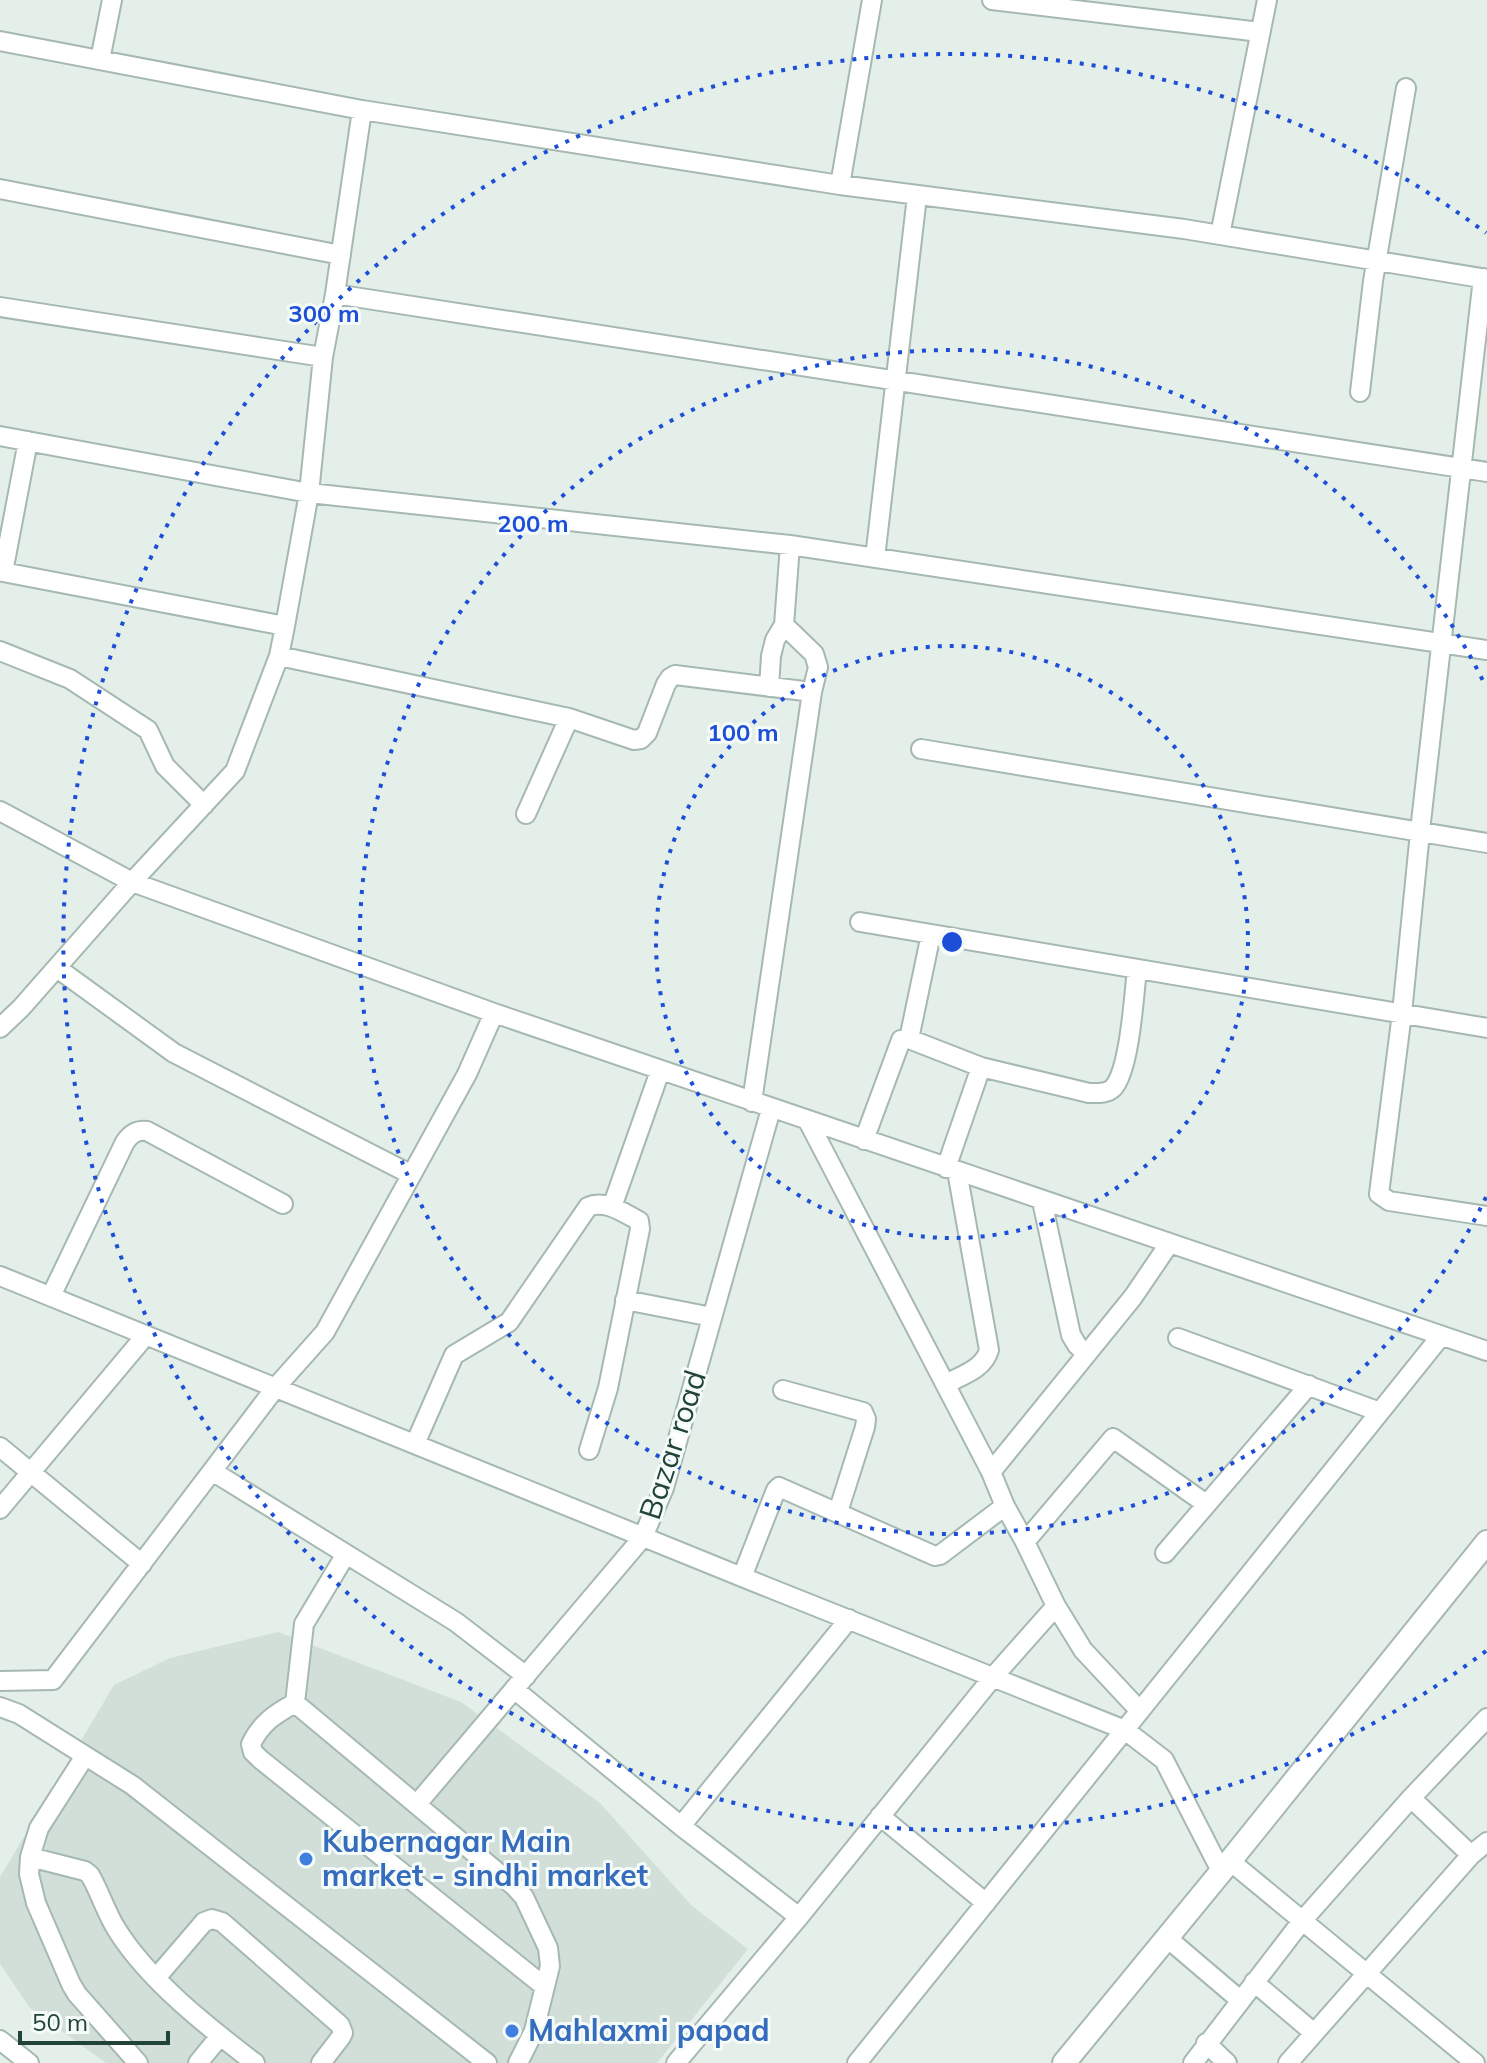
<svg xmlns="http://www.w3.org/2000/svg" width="1487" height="2063" font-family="Mulish,sans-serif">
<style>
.built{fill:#d2dfd9}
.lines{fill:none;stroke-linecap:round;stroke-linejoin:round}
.minor-casing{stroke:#a6b8b2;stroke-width:22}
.tertiary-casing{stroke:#a6b8b2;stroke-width:26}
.minor{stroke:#fff;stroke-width:18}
.tertiary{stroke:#fff;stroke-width:22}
.ring{fill:none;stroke:#1d4ed8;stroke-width:4;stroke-dasharray:4 8}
.shop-dot{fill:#3f7fe0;stroke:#f5fbf8;stroke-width:3}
.labels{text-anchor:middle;stroke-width:6;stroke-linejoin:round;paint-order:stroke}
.street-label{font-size:30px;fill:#21433a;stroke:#f5fbf8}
.shop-label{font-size:30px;font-weight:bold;fill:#366cbe;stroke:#f5fbf8;text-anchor:start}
.centre{fill:#1d4ed8;stroke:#f5fbf8;stroke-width:4}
.ring-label{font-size:24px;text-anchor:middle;font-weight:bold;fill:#1d4ed8;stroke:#f5fbf8;stroke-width:6;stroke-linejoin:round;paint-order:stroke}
</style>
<rect width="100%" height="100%" fill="#e4efea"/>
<path class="built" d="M278 1632 461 1702 600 1803 691 1905 748 1949 657 2063H106L30 2008 0 1964V1877L114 1685 170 1658Z"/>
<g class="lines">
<defs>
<path id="minor" d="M992 0 1260 32
M0 41 362 110 840 185 1184 229 1487 279
M100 60 112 0
M840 185 872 0
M0 189 341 255
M1220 235 1267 0
M1483 278 1421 822 1402 1013 1379 1194 1389 1201 1487 1216
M335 294 1487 472
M0 307 323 357
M1360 392 1373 281 1406 88
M0 436 309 493 790 545 1487 650
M28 441 3 572 285 626
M875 558 917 196
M784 625 814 654 818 667 812 692
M0 651 70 679 148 730 165 766 204 805
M279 656 569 718 526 814
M769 687 771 656 775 640 784 625 790 545
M569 718 634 740 641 739 647 733 666 684 670 678 675 675 812 692 752 1102
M921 749 1487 843
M0 811 132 882 494 1013 1487 1351
M860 922 1487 1028
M57 968 174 1053 410 1174
M0 1028 21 1008 132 882 235 771 279 656 285 626 309 493 323 357 335 294 362 110
M909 1039 931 934
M808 1121 991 1472 1133 1297 1169 1244
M864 1140 901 1040 909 1039 981 1067
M946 1168 981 1067 1089 1093C1097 1093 1107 1094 1113 1088 1130 1070 1134 994 1137 969
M1042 1201 1071 1335 1077 1345 1086 1354
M612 1207 660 1071
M0 1276 742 1577 1125 1730 1164 1760 1221 1871
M51 1296 125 1142C131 1134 136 1130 147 1131L283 1204
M625 1300 712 1317
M1178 1338 1380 1412
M946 1384C962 1375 984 1369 989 1350L957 1171
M783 1390 863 1412 866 1419 865 1427 838 1512
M415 1444 454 1355 509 1322 588 1207C605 1199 624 1213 639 1221L640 1229 608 1388 589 1450
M0 1447 142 1564
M212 1471 456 1622 526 1676
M991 1472 1005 1506 1025 1542 1056 1606 1083 1650 1140 1711
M0 1509 146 1335
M1025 1542 1113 1438 1206 1504
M1165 1553 1309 1385
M742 1577 776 1490 779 1487 935 1556 940 1555 1005 1506
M0 1681 53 1680 276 1387 325 1332 467 1074 494 1013
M514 1689 681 1826 799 1917
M295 1703 514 1886 524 1897 548 1948 550 1966 534 2031 518 2063
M295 1703C275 1714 261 1723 251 1744L253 1752 260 1759 545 1987
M295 1703 304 1624 346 1554
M0 1707 19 1714 132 1785 487 2063
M85 1756 39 1828 30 1857 29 1874 36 1903 71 1984 77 1994 138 2063
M1411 1798 1487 1718
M417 1804 643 1537 664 1488 771 1109
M880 1816 986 1903
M681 1826 849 1619
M30 1857 85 1871 90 1875C100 1892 106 1913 117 1930 149 1981 208 2027 255 2063
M1230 1861 1475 2063
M1166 1937 1240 2000
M156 1978 204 1922 212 1919 222 1922 340 2025 343 2033 341 2037 321 2063
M1254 1982 1314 2033
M0 2040 29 2063
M1206 2043 1227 2063
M198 2063 220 2036
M676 2063 799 1917 993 1677 1056 1606
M857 2063 1441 1336
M1193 2063 1302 1921 1411 1798 1471 1855 1487 1842
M1288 2063 1471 1855"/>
<path id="tertiary" d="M1064 2063 1230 1861 1487 1542"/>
</defs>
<use href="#minor" class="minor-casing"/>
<use href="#tertiary" class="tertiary-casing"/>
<use href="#minor" class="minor"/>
<use href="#tertiary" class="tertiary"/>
</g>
<g class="ring">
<circle cx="952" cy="942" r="296"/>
<path d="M1486 1197A592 592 0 1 1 1486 687"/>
<path d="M1486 1651A888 888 0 1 1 1486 233"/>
</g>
<g class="shop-dot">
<circle cx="306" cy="1859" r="8"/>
<circle cx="512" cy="2031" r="8"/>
</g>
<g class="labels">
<g class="street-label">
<text transform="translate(673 1445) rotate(-72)" y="10">Bazar road</text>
</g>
<g class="shop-label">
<text x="322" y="1852">Kubernagar Main<tspan x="322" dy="34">market - sindhi market</tspan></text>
<text x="528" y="2041">Mahlaxmi papad</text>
</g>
</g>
<circle cx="952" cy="942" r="12" class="centre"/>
<g class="ring-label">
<text x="324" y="322">300 m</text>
<text x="533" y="532">200 m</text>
<text x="743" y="741">100 m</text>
</g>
<path d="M20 2031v12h148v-12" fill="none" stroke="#21433a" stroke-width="4"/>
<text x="32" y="2031" font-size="24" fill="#21433a" stroke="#f5fbf8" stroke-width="6" paint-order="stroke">50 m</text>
</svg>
